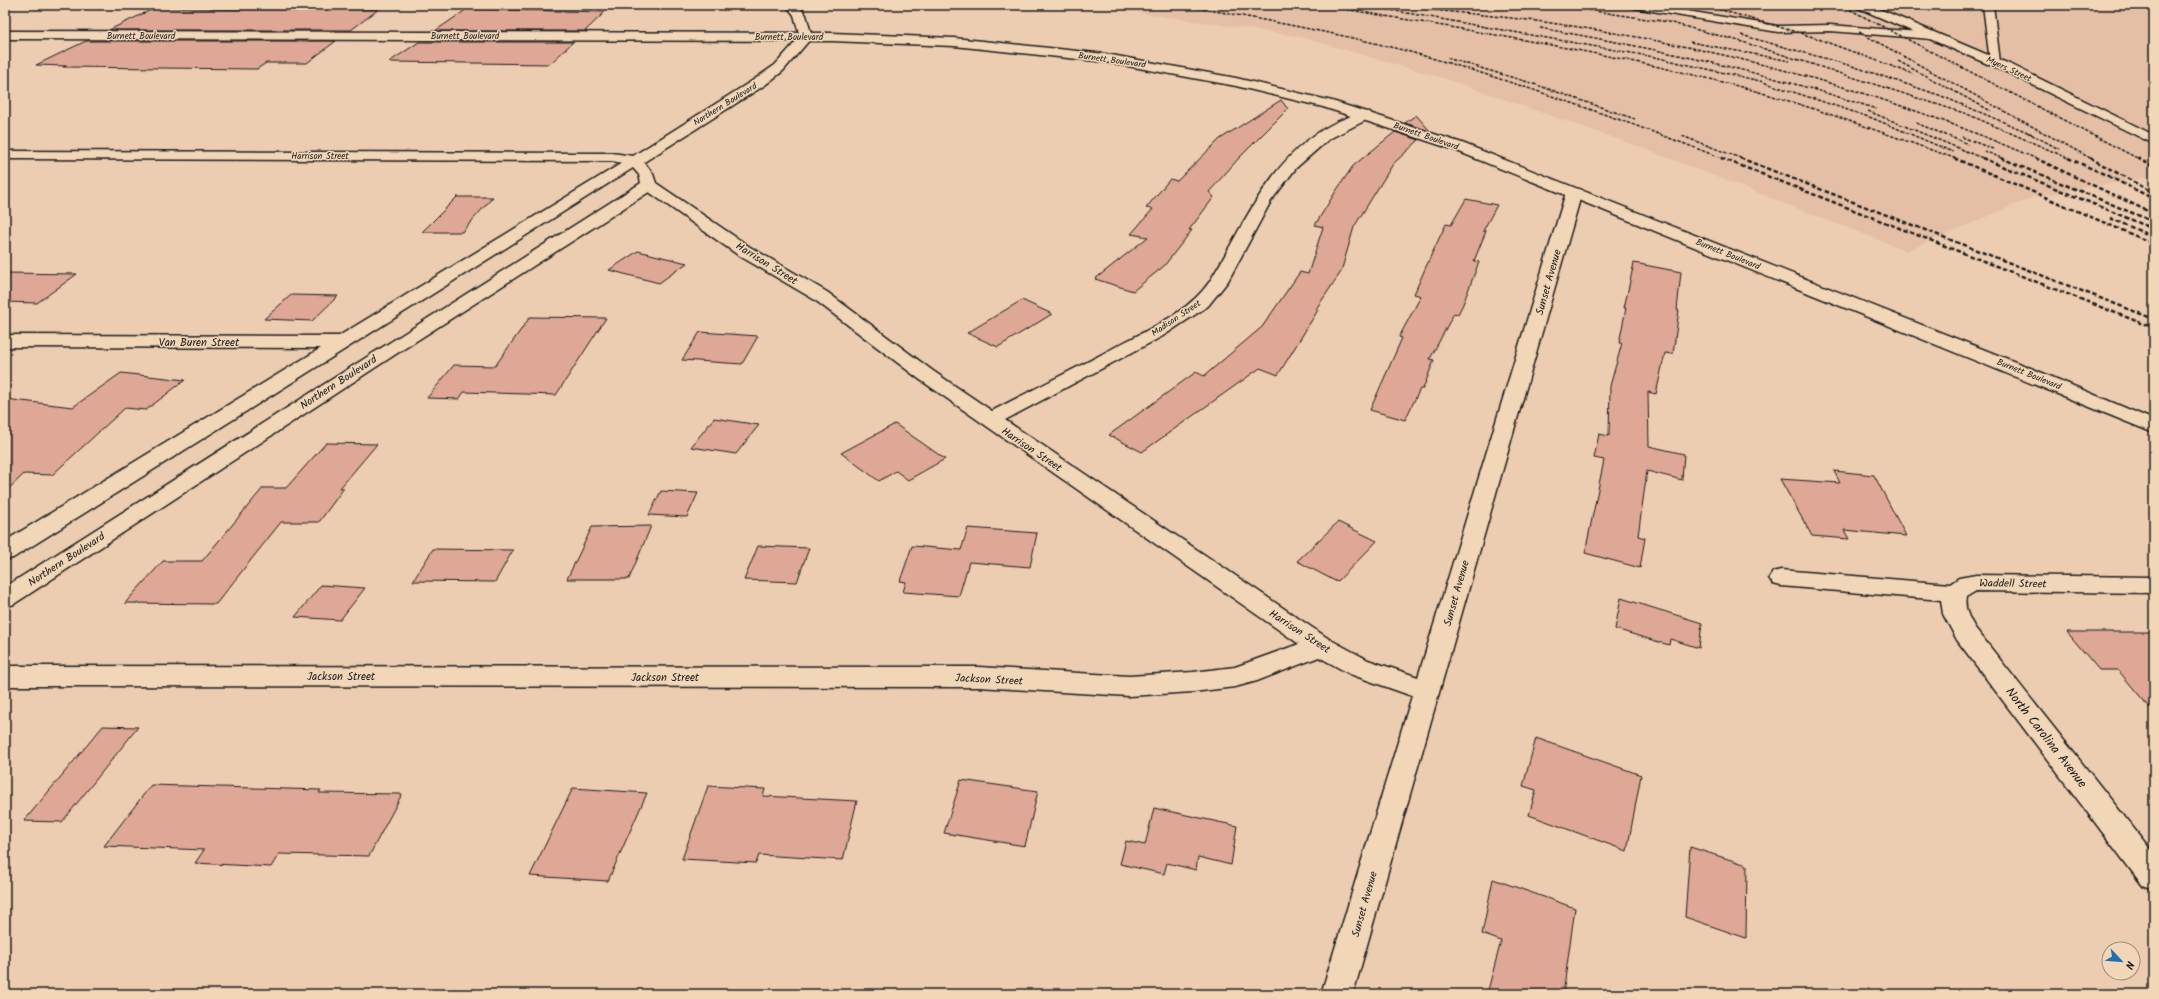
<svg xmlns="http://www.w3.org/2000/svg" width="2159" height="999" font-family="Kalam,sans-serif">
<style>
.built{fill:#e4bfa6}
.building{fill:#dea796;stroke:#1c1c1c}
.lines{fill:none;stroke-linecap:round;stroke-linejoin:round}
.service-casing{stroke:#1c1c1c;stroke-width:3}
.minor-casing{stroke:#1c1c1c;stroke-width:3}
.secondary-casing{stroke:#1c1c1c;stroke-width:3}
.service{fill:#f1d6b8;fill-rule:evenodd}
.minor{fill:#f1d6b8;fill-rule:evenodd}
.secondary{fill:#f1d6b8;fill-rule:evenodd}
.rail-far1{stroke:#1c1c1c;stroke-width:1.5;stroke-dasharray:3.5 1.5;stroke-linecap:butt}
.rail{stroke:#1c1c1c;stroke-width:2.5;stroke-dasharray:4.5 2.5;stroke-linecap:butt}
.labels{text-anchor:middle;stroke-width:3;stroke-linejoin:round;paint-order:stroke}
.far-street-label{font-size:9px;fill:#1c1c1c;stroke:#f1d6b8}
.street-label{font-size:11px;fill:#1c1c1c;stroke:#f1d6b8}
.near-street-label{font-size:13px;fill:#1c1c1c;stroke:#f1d6b8}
</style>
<rect width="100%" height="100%" fill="#edcdb1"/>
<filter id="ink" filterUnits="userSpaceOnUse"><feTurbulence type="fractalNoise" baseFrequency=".025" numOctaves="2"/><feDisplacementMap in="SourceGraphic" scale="8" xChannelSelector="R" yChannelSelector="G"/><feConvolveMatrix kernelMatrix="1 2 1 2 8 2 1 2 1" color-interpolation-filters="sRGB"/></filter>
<g filter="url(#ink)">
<path class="built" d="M1086 5H2154V176L2033 197 1907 251 1637 146 1443 78 1296 36Z"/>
<path class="building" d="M157 7 236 9H379L351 30H109Z
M467 9 516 10 605 12 585 31H435Z
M86 41H336L307 63H266L257 69 63 67 66 66 36 65Z
M419 42H573L550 64 389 62Z
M1281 100 1288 109 1239 158 1209 192 1214 197 1189 230H1192L1164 266 1133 291 1095 279 1148 237 1131 234 1153 209 1146 208 1170 179 1177 181 1220 139Z
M1416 115 1430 131 1405 123Z
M1395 132 1419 140 1393 164 1354 227 1341 272 1316 309 1318 310 1278 375 1260 368 1142 452 1109 435 1196 372 1204 376 1262 327 1300 272 1308 274 1323 227 1315 225 1336 191 1353 166Z
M457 197H493L462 232H422Z
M1466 199 1497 205 1483 231H1486L1474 261 1479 262 1463 304 1458 314 1454 313 1430 359 1434 360 1423 389H1420L1405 420 1370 410 1402 338 1399 337 1421 296 1414 294 1432 253 1446 224 1451 225Z
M638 251 687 263 659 283 609 270Z
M1634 263 1681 272 1677 310H1679L1673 354 1665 353 1656 394 1648 392 1649 446 1684 454 1682 480 1647 471 1638 536 1645 538 1640 568 1585 553 1604 460 1594 458 1599 434 1609 436 1610 386 1622 343H1619L1626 308H1624Z
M5 273 77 274 37 303 5 302Z
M291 295 338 296 312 321 264 319Z
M1022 300 1052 314 998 347 967 333Z
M530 317 606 318 556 395 464 392 459 399 427 398 454 365 495 366Z
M700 332 758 336 742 364 682 360Z
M121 373 185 380 146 410 125 408 52 475 24 474 5 492V399L73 407Z
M714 418 759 425 736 454 691 447Z
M895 424 945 459 908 480 896 471 879 481 841 453Z
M326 443 377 444 340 488H344L319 522H281L216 604 125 603 163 561H202L263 488H286Z
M1834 471 1874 475 1906 536 1844 530 1849 539 1812 536 1780 479 1840 483Z
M661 491 698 493 687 517 649 515Z
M1338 522 1377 541 1337 582 1297 561Z
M651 526 629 579H567L592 527Z
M968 528 1037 533 1030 567 969 562 959 596 903 592 906 582 900 581 912 546 961 550Z
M758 546 809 548 797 582 744 580Z
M433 549 513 550 495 582 413 581Z
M321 585 365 588 340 620 295 617Z
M1621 598 1702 623 1699 648 1670 639 1669 645 1615 629Z
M2067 632H2154V713L2118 670H2099Z
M103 726 138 727 62 822 24 821Z
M1536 738 1641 775 1627 851 1529 815 1536 790 1523 786Z
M961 780 1038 791 1025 846 944 833Z
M151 785 321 790 319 793 402 794 369 856 279 854 271 867 195 863 204 850 104 846Z
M708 786 765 789 763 796 857 801 843 860 759 855 756 863 682 859Z
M573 788 647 793 608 881 530 876Z
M1154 808 1237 826 1231 865 1198 857 1196 870 1167 863 1164 874 1120 864 1126 841 1145 845Z
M1690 847 1747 865 1746 938 1685 917Z
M1493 879 1575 908 1563 994H1487L1501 941 1482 934Z"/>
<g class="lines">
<defs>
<path id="service" d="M1629 5H1651L1778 26 1830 25 1932 33 1937 36 1932 39 1830 31 1778 32 1634 8Z
M1983 5H1993L2000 62 1995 65 1990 62Z"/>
<path id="minor" d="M786 5H798L806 15 812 37 783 71 765 85 644 162 653 174 656 183 750 247 827 292 933 371 992 411C1034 389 1077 368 1119 345 1151 328 1189 312 1210 281 1246 222 1273 150 1341 120 1350 117 1360 110 1370 112L1372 115 1370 118 1329 139 1296 168 1271 201 1228 281 1208 306 1163 336 1005 420 1329 639 1368 660 1418 677 1566 192 1569 189H1579L1582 192 1353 994H1321L1412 696 1350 674 1319 657 1257 681 1235 687 1193 692 1129 696 979 687 5 686V666L979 667 1129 676 1193 672 1235 667 1299 644 919 379 815 300 738 255 649 192 399 352 14 604 5 607V587L641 183 639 175 633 168 13 558 5 560V541L321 348 5 347V335L339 336 622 163 612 161 5 159V151L612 153 633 156 755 79 775 65 800 37 794 15Z
M1854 5H1870L2014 66 2154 135V144L2006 72 1856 7Z
M1781 570 1950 584 1959 578 1976 575 2154 577V593L1976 591 1966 597C1964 609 1969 618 1975 628L2154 854V890L2143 886 1957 640 1943 614 1941 600 1781 586 1773 584 1769 578 1773 572Z"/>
<path id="secondary" d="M5 31 832 33 954 38 1106 54 1236 78 1332 101 1462 143 2033 369 2154 420V433L1452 149 1323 107 1236 86 1106 62 954 46 832 41 5 39Z"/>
</defs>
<use href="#service" class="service-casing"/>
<use href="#minor" class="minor-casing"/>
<use href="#secondary" class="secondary-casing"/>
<use href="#service" class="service"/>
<use href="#minor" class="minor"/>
<use href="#secondary" class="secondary"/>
<path class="rail-far1" d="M1183 5C1267 21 1353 35 1435 59 1533 88 1629 122 1724 159
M1322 5C1457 29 1593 49 1726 83 1804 103 1880 132 1957 159
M1362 5 1654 57 1760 81 1872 118 1953 152
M1553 5 1668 22 1743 42 1967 114 2070 159
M1704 5 1810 36 1913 74
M1841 5 2139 159
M1405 7C1458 13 1512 17 1565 25 1727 49 1888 93 2037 159
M1540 28C1654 48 1766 72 1876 109
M1859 32 2092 159
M1741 35 1852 66 1939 95 2032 134
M1690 42 1790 61
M1447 58 1531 83 1635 119
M1898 61 1991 111
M1868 111 1985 159
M1916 123 1968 144
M2027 132 2059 149
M1682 136 1743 159
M1962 137 1993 149
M1984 151 2004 159"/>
<path class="rail" d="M1721 158 2154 328
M1740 158 2154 319
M1954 158 2154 244
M1982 158 2154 229
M2001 158 2154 222
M2035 158 2154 214
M2068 158 2113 178
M2090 158 2154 193
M2137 158 2154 167
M2108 176 2154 199
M2110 218 2154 237"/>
</g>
</g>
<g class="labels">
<g class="far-street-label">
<text x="141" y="39">Burnett Boulevard</text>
<text x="465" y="39">Burnett Boulevard</text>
<text x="789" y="40">Burnett Boulevard</text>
<text transform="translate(1112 60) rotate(8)" y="3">Burnett Boulevard</text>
<text transform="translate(2009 69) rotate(25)" y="3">Myers Street</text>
<text transform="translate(725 104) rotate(-32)" y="3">Northern Boulevard</text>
<text transform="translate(1426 136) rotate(19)" y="3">Burnett Boulevard</text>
<text x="320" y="159">Harrison Street</text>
<text transform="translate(1728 254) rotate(22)" y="3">Burnett Boulevard</text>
<text transform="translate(1176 318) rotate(-34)" y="3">Madison Street</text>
<text transform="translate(2029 374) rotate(22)" y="3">Burnett Boulevard</text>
</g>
<g class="street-label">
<text transform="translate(767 263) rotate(32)" y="4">Harrison Street</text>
<text transform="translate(1548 282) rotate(-74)" y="4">Sunset Avenue</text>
<text x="199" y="346">Van Buren Street</text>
<text transform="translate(338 382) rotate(-33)" y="4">Northern Boulevard</text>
<text transform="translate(1032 449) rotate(34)" y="4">Harrison Street</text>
<text transform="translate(66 559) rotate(-33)" y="4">Northern Boulevard</text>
<text transform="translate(2013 583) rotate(1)" y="4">Waddell Street</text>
<text transform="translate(1456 593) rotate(-74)" y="4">Sunset Avenue</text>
<text transform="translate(1300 631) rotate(33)" y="4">Harrison Street</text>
<text x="341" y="680">Jackson Street</text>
<text x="665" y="681">Jackson Street</text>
<text transform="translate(989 679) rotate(3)" y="4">Jackson Street</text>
<text transform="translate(1364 904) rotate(-74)" y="4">Sunset Avenue</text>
</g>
<g class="near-street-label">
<text transform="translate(2047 737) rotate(52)" y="5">North Carolina Avenue</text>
</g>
</g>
<rect width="2159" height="999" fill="none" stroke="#f1d6b8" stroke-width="20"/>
<rect x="10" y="10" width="2139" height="979" fill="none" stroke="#1c1c1c" stroke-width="1.5" filter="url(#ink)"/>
<g transform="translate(2121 961) rotate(116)"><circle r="19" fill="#f1d6b8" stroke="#9c8c7a"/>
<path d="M0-3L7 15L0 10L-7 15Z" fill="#1f6fb2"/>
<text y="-6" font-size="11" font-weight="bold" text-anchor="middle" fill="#1c1c1c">N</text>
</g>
</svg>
